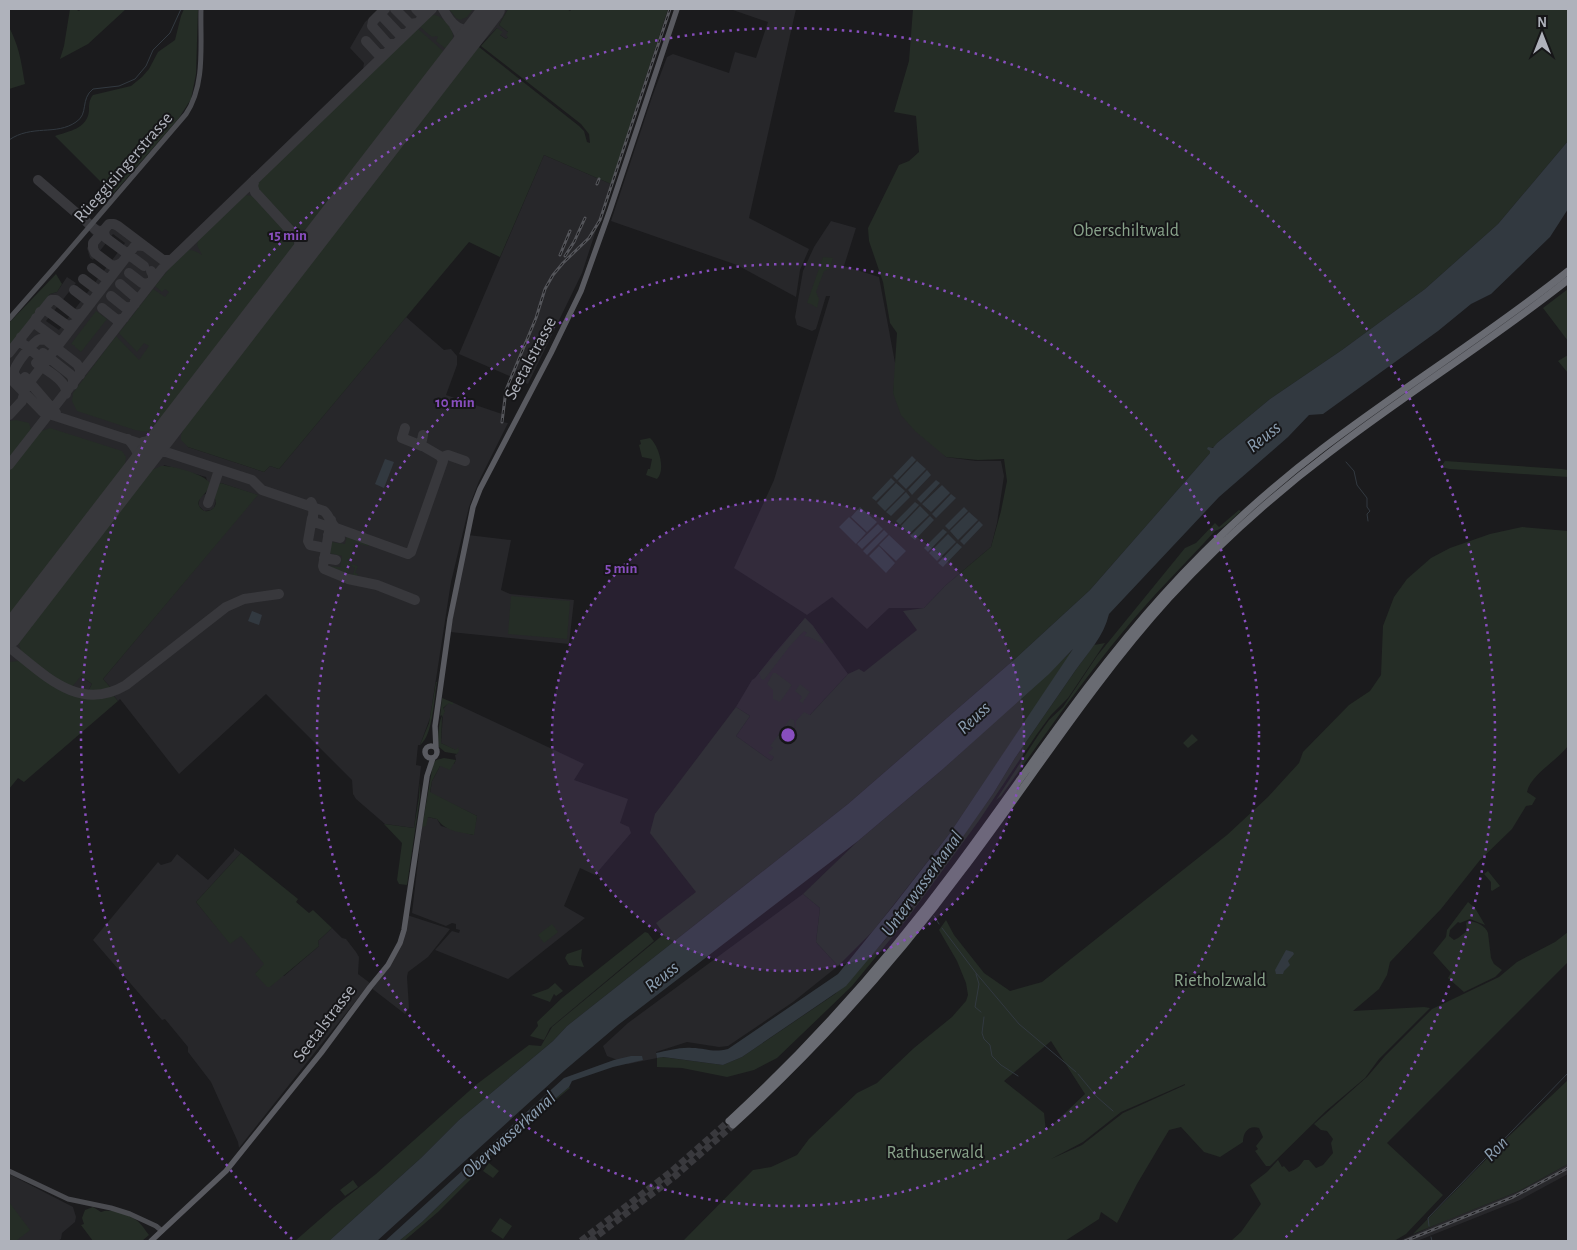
<svg xmlns="http://www.w3.org/2000/svg" width="1577" height="1250" font-family="'Alegreya Sans',sans-serif">
<style>
.built{fill:#27272a;fill-rule:evenodd}
.green{fill:#252d26;fill-rule:evenodd}
.water{fill:#323940}
.lines{fill:none;stroke-linecap:round;stroke-linejoin:round}
.stream{stroke:#323940;stroke-width:1}
.taxiway{stroke:#38383c;stroke-width:10}
.runway{stroke:#38383c;stroke-width:26}
.highway-tunnel{stroke:#39393d;stroke-width:7;stroke-dasharray:7 3.5;stroke-linecap:butt}
.secondary{stroke:#4b4c51;stroke-width:5}
.primary{stroke:#595a60;stroke-width:5.5}
.highway{stroke:#696b72;stroke-width:7}
.rail-casing{stroke:#54555a;stroke-width:3}
.rail{stroke:#161618;stroke-width:1;stroke-dasharray:4;stroke-linecap:butt}
.ring{fill:none;stroke:#884ebe;stroke-width:2.5;stroke-dasharray:2.5 5}
.labels{text-anchor:middle;stroke-width:4;stroke-linejoin:round;paint-order:stroke}
.street-label{font-size:18px;fill:#afb2bb;stroke:#161618}
.park-label{font-size:18px;fill:#89a38b;stroke:#161618}
.water-label{font-size:19px;font-style:italic;fill:#8b9eb1;stroke:#161618}
.centre{fill:#884ebe;stroke:#161618;stroke-width:2.5}
.ring-label{font-size:15px;text-anchor:middle;font-weight:bold;fill:#884ebe;stroke:#161618;stroke-width:4;stroke-linejoin:round;paint-order:stroke}
</style>
<rect width="100%" height="100%" fill="#1b1b1d"/>
<path class="built" d="M379 9H508L499 25 508 32V37L506 39 500 35 497 28 474 51 182 431 188 447 264 472 270 466 279 469 406 317 444 350 451 349 457 356V365L446 395 502 414 501 422 508 423 479 481 469 507 451 582 430 718 420 745H418L416 765 421 766 414 828 385 824 356 799 353 794 352 780 266 694 179 774 120 699 118 701 113 695 95 700 76 698 60 690 25 664 9 662V348L50 294 57 292 67 277 76 283 46 321 59 330 125 243 113 234 93 260 90 258 87 248 94 236 90 232 96 225 103 226 109 220H115L160 254 167 256 174 253 363 70 364 63 350 48 365 22ZM164 465 206 477 209 488 207 493 200 497 199 502V506L204 511 211 510 214 508 216 501 213 496 218 485 221 483 257 495 103 679 111 688 88 691 92 684 81 676Z
M730 9H796L749 218 809 249 800 270 796 297 737 265 611 221 652 97 667 57 673 54 729 73 735 52 756 58 768 22Z
M544 155 611 184 582 273 528 384 459 354Z
M831 221 856 228 844 266 879 277 896 368 893 393 946 457 976 461H1001L1004 476 997 523 991 547 946 585 924 608H889L867 629 832 597 807 615 734 568 774 480 830 296H826L816 329 812 331 797 325 795 317 803 271 814 247Z
M468 535 511 540 501 590 510 594 574 600 569 644 450 632Z
M805 618 813 626 848 674 794 732 771 761 736 736 750 716 736 707 752 680 755 678 774 654Z
M449 702 454 703 584 764 574 780 628 799 620 823 629 827 631 833 595 875 580 868 564 906 585 918 508 979 435 950 450 933 452 931 459 933 460 930 456 929V924L452 923 446 926 412 913 422 827 427 817 437 819 441 826 473 835 477 816 430 793 432 781 440 766 454 764 456 760 455 755 457 754 458 748 457 751 441 743 443 713 445 711 443 709Z
M234 848 241 853 196 902 230 943 241 935 265 964 256 973 284 976 319 946 318 941 332 928 342 938 346 939 356 952 359 957 358 974 370 983 239 1148 238 1142 211 1082 188 1052V1047L165 1019 162 1020 93 940 158 862 161 865 171 862 177 854 208 880 234 851Z
M803 894 820 908 816 942 838 966 793 1002 728 1046 719 1047 687 1042 656 1052 657 1058 628 1064 607 1056 603 1046 628 1023Z
M407 915 450 929 428 957 408 972 407 977 409 1008 405 1014 370 987 391 962Z
M1568 1164V1174L1520 1200 1417 1241H1399L1446 1220 1519 1191Z
M9 1174 73 1207 76 1217 75 1222 62 1233 61 1239 58 1241H9Z"/>
<path class="green" d="M70 9H75L79 11 81 9H126L88 44 60 59 64 46Z
M184 9H198L196 74 191 99 179 118 113 194 55 136C69 131 87 129 89 111 89 104 89 100 93 95L131 86 142 77 149 69 158 52 175 40 181 16Z
M449 9H473L467 17 460 20 456 18Z
M508 9H567L570 11 572 9H668L611 184 544 155 500 257 469 242 279 469 270 466 264 472 188 447 181 440V435L184 427 474 51 479 47 579 126 584 131 587 142 590 143 589 134 581 124 481 46 497 28 503 32 500 35 506 39 508 37 506 35 508 32 499 25Z
M913 9H1568V141L1498 224 1425 289 1342 350 1270 399 1217 443 1215 447 1210 448V453L1090 590 1016 658 848 804 567 1026 553 1041 459 1120 421 1158 329 1241H295L334 1207 376 1174 477 1084 529 1045 541 1046 552 1027 664 934 656 923 696 892 650 833 655 814 736 707 750 716 736 736 771 761 774 757 768 753 773 748 770 746 790 719 794 720 795 726 792 730 793 731 796 726V721L804 712 810 715 848 674 859 669 864 672 917 630 903 611 924 608 946 585 991 547 1001 511 1007 481 1004 459 978 460 946 457 915 431 901 415 893 393 897 333 890 323 883 282 869 241 868 228 899 165 909 161 919 152 916 116 894 112 909 61Z
M435 15C443 17 454 28 453 38 452 42 449 45 446 49L436 41 438 37 436 36 432 37 419 26 429 16Z
M9 27C20 49 21 61 25 84L9 89Z
M417 28 444 52 309 227 303 230 295 229 260 192 257 186 258 181Z
M245 195 253 196 256 198 292 236 294 244 293 248 152 430 145 432 135 430 77 411 72 401 73 393 116 336 139 360 149 346 144 343 137 352 119 333 153 289 165 297 169 292 165 289 162 292 155 286 183 252C191 248 195 251 202 255L197 245 199 237 241 197Z
M823 257 833 258 830 269 824 271 816 292 819 299 817 308 811 304 807 303Z
M56 274 62 284 57 292 50 294 9 348V323Z
M1568 289V341L1543 308Z
M96 311 107 319 81 352 75 347V346L71 344Z
M1568 355V373L1558 361Z
M16 420 29 423 31 429 9 460V421Z
M50 428 122 451 126 457 125 465 9 616V470L39 432Z
M650 438C659 446 666 470 657 479L646 475 648 469H650L652 459 642 457 639 445 641 444 640 440Z
M1445 461 1562 469 1568 470V477L1450 469 1441 467Z
M161 466C172 465 204 474 210 483 209 496 189 500 204 511 211 512 216 508 216 501L213 496 218 485 221 483 258 495 103 679 111 688 100 691H88L92 684 81 676 72 687 63 683 21 652 19 643 150 471Z
M1239 510 1241 511C1233 518 1225 528 1215 531 1184 565 1151 597 1122 633 1079 685 1041 741 1001 796L996 800 1039 734 1049 720 1063 707 1097 656 1185 548 1196 543 1215 523 1219 527Z
M1522 527 1568 531V746C1557 761 1531 774 1527 792L1536 798 1532 805 1526 806 1512 829 1480 860 1441 909 1390 962 1387 975 1379 989 1353 1011 1424 1007 1430 1008 1379 1059 1365 1078 1326 1111 1270 1166H1266L1255 1151 1258 1149 1256 1146 1263 1137 1259 1128C1249 1125 1243 1132 1243 1142L1220 1157 1204 1152 1181 1127 1169 1130 1137 1184 1117 1223 1101 1212 1099 1219 1065 1241H683L753 1170 771 1167 797 1155 809 1139 857 1093 877 1083 914 1048 952 1017 966 1001 968 995 966 983 957 961 939 930 946 920 954 935 984 973 1010 991 1042 982 1227 835 1268 797 1299 763 1303 752 1349 705 1370 691 1381 675 1383 626 1394 597 1407 579 1431 558 1450 548 1490 534ZM1051 1041 1085 1094 1046 1131 1044 1113 1004 1081ZM1185 1084V1085L1123 1113 1082 1145 1051 1159 1083 1142 1121 1112Z
M347 536 369 544 368 546 355 543 350 559 347 560 351 562 348 573 353 574 355 568 351 566 352 564 358 566 355 573 358 574 357 576 326 566 340 567 342 556 329 553 331 542 345 544Z
M511 596 570 601 567 639 508 634Z
M805 618 813 626 824 643 823 644 809 637 804 636 807 633 804 631 790 646 764 680 761 679 759 673Z
M1105 643 1068 698 1051 715 1037 734 978 822 907 919 852 986 777 1058 754 1070 727 1077 682 1068 657 1067V1058L662 1057 723 1065 742 1057 835 994 885 940 908 912 993 794 1015 758 1075 671 1094 645Z
M1075 648 950 833 873 931 838 966 816 942 820 908 803 894 858 841 943 769Z
M18 661C27 664 33 670 41 676 65 694 82 705 113 695L118 701 24 782 18 778 9 789V662Z
M773 673H776L792 685 780 702 773 699V690L767 684Z
M436 682H437C434 698 433 736 420 745L429 723Z
M800 684 810 692 803 702 804 704 799 701 802 697 795 691Z
M442 698 454 703 452 705 449 703 443 708 445 711 442 718 441 743 456 750 458 747 459 751 457 754 445 752 439 747C437 738 439 721 442 716L441 715 440 717Z
M1192 734 1198 740 1188 748 1183 743Z
M444 758 456 760 450 770 440 766 432 781 430 792 477 816 474 835C460 832 446 832 437 819L428 817 426 826 422 827 433 764 436 760Z
M419 781 420 797 407 885 399 884 397 880 402 843 384 824 414 828 419 797Z
M241 853 298 899 296 902 309 913 313 910 332 928 318 941 319 946 270 987H267L255 974 264 964 241 936 230 944 196 902Z
M1488 871 1500 886 1492 891 1491 890V882L1484 874Z
M1468 902 1475 908 1485 925 1470 919 1460 923 1458 922 1450 930 1449 936 1454 940 1458 938 1467 931 1466 923 1468 921C1476 921 1486 926 1488 933L1491 958 1494 964 1502 970 1495 977 1464 992 1448 978 1451 973 1433 953 1446 937 1447 930Z
M552 924 558 932 544 943 538 935Z
M645 932 648 933 654 941 550 1028 544 1040 530 1036 538 1026 537 1022 562 998Z
M1568 932V962L1387 1143 1443 1195 1406 1234 1394 1241H1231L1241 1232 1261 1204 1250 1185 1267 1172 1278 1160 1282 1167 1284 1166 1289 1172C1297 1169 1300 1166 1304 1160H1309L1316 1168 1323 1165 1333 1153 1331 1143 1333 1139 1327 1131 1321 1130 1314 1124 1367 1077 1385 1056 1432 1009 1499 977 1517 962 1555 942Z
M582 949 581 959 584 967 569 965 565 958 567 954Z
M555 983 563 991 556 996 554 994 550 1002 531 995 548 989Z
M1568 1080V1164L1519 1191 1413 1234 1508 1137Z
M569 1087 570 1088 496 1150 480 1170 438 1212 404 1241H399L422 1222 502 1144Z
M489 1163 499 1171 493 1178 483 1171Z
M353 1180 358 1187 345 1196 340 1190Z
M9 1202 30 1230 16 1241H9Z
M93 1207 101 1212C110 1208 128 1214 136 1220 141 1223 145 1230 149 1235L142 1241H93L81 1225 84 1224 82 1218 85 1210Z
M500 1218 512 1226 503 1239 491 1231Z"/>
<path class="water" d="M1568 141V209L1550 237 1491 294 1471 304 1438 331 1323 414 1309 415 1288 437 1219 497 1109 614C1104 636 1088 653 1075 671L1015 758 993 794 936 875 908 912 846 986 742 1057 723 1065 663 1057 657 1058 656 1053C667 1051 680 1047 692 1048 706 1048 712 1053 728 1049L838 974 894 905 950 833 1073 649 1049 674 943 769 858 841 618 1025 565 1070 377 1241H329L421 1158 459 1120 553 1041 567 1026 848 804 1016 658 1090 590 1210 453V451L1207 449 1208 447 1213 448 1217 443 1270 399 1342 350 1425 289 1498 224Z
M912 456 916 460 897 480 893 476Z
M385 459 394 462 384 488 375 484Z
M917 461 926 469 906 489 898 481Z
M927 470 931 475 912 495 908 490Z
M891 478 895 482 876 501 872 498Z
M936 480 940 483 921 503 917 499Z
M896 483 905 491 885 511 877 503Z
M942 485 950 493 931 512 922 504Z
M906 492 910 497 891 516 886 512Z
M951 494 956 498 936 518 932 514Z
M915 502 919 505 900 525 896 521Z
M920 506 929 515 909 534 901 526Z
M860 507 877 522 867 532 851 517Z
M964 507 968 511 949 530 945 526Z
M969 512 978 520 958 540 950 531Z
M930 516 934 520 915 540 910 536Z
M849 517 866 533 856 544 839 527Z
M979 521 983 525 964 545 960 541Z
M878 524 883 529 862 549 857 544Z
M943 529 947 532 928 552 924 548Z
M884 530 888 534 867 555 863 551Z
M948 534 956 542 937 561 929 553Z
M889 535 906 551 896 561 879 545Z
M957 543 962 547 943 567 938 563Z
M879 546 895 563 886 573 869 556Z
M252 611 262 615 259 625 248 621Z
M1286 950 1293 952 1294 954 1288 961 1290 965 1284 971 1283 974H1276L1275 970Z
M631 1056H642L643 1060 613 1067 572 1081 569 1087 502 1144 422 1222 399 1241H385L564 1078 614 1060Z"/>
<g class="lines">
<path class="stream" d="M9 140C32 124 56 136 76 122 89 114 80 99 93 89L119 86 135 79 146 66 153 50 170 33 181 9
M1346 462 1354 471 1357 485 1367 498V507L1370 511 1367 514 1368 521
M934 916 939 924
M942 928 976 973 1019 1024 1076 1072
M976 974 979 984 975 1007 981 1012
M984 1017 982 1033 984 1039 990 1045 992 1056 1001 1065 1018 1076
M1078 1074 1097 1097 1113 1111
M1429 1226 1428 1218 1568 1073
M1431 1237 1432 1241"/>
<path class="taxiway" d="M385 9 373 21 372 26 388 44H395
M395 9 410 24 417 23
M416 9 421 14 427 13
M443 9C451 24 461 36 479 26
M383 10 382 16 399 34H406
M454 25C460 35 464 42 458 53
M366 41 378 54H385
M255 179 253 186 255 192 299 240 300 252 294 266
M38 180 96 230 100 232 103 231
M105 229 104 233 106 238 144 266
M294 234C303 239 312 238 320 232
M121 263 116 266 111 265 95 253 93 248V243L109 224H114L118 226 163 260H171
M92 268 108 280
M129 273 142 283 148 284 153 280V275L151 271
M83 279 99 291
M120 284 135 297V304
M74 290 91 303
M111 296 126 308 133 306
M102 308 117 320 124 318
M40 312 44 310 47 311 68 326 74 324
M36 318 35 321 37 325 57 340
M21 337 22 343 41 358 45 359 50 356
M9 353 51 300H56L75 315 83 313
M43 353 71 375 73 379V385
M36 363C46 370 68 381 66 394
M9 377 43 412 252 480 262 490 324 511C330 516 330 523 336 528L408 554 411 552 443 461 440 456 421 445 423 435
M25 377 56 413
M22 383C19 380 15 377 14 373 13 366 34 341 40 339L46 340 77 364 80 369V375
M9 415 22 401 26 387 134 247 137 245 143 246
M405 428 402 438 422 446
M128 439C136 448 141 456 138 468
M143 442 156 440 164 434
M445 456 448 455 465 461
M144 460 151 454 162 452
M9 465 162 269 432 9
M311 502C316 509 311 516 314 522L326 526
M208 503 219 470
M312 518 308 541 310 545 320 547
M331 520 323 566 324 569 348 579 377 585 415 600
M328 535 340 538
M324 558 336 560
M9 633 13 630
M9 647C45 675 79 713 126 685L226 607 244 599 279 594"/>
<path class="runway" d="M9 635 492 9"/>
<path class="highway-tunnel" d="M581 1241 671 1172 729 1121
M590 1241 675 1176 733 1125"/>
<path class="secondary" d="M9 319 54 268 186 114C206 84 200 43 201 9
M9 1171 68 1199 111 1208 130 1214 156 1226 162 1231"/>
<path class="primary" d="M425 752a6 6 0 1 1 12 0a6 6 0 1 1-12 0Z
M436 748 435 726 450 619 473 507 480 489 551 353 581 291 610 210 677 9
M151 1241 226 1171 321 1053 370 987 388 965 400 943 404 930 427 776 433 758"/>
<path class="highway" d="M729 1121C813 1044 890 957 958 865 1026 774 1087 679 1163 595 1212 541 1265 492 1323 448 1403 387 1489 334 1568 271
M733 1125C817 1048 894 963 962 871 1031 780 1092 683 1169 598 1218 545 1272 496 1329 453 1407 393 1491 341 1568 280"/>
<defs>
<path id="rail" d="M597 184 599 179
M560 255 570 231
M565 256 574 242 585 218
M502 422 506 390 536 318 545 289 553 275 563 263 589 238 600 220 670 9
M1405 1241 1513 1197 1568 1168"/>
</defs>
<use href="#rail" class="rail-casing"/>
<use href="#rail" class="rail"/>
</g>
<circle cx="788" cy="735" r="236" fill="#884ebe" fill-opacity=".12"/>
<g class="ring">
<circle cx="788" cy="735" r="236"/>
<circle cx="788" cy="735" r="471"/>
<path d="M292 1239A707 707 0 1 1 1284 1239"/>
</g>
<g class="labels">
<g class="street-label">
<text transform="translate(123 167) rotate(-49)" y="6">Rüeggisingerstrasse</text>
<text transform="translate(530 358) rotate(-62)" y="6">Seetalstrasse</text>
<text transform="translate(324 1023) rotate(-53)" y="6">Seetalstrasse</text>
</g>
<g class="park-label">
<text x="1126" y="236">Oberschiltwald</text>
<text x="1220" y="986">Rietholzwald</text>
<text x="935" y="1158">Rathuserwald</text>
</g>
<g class="water-label">
<text transform="translate(1263 436) rotate(-39)" y="7">Reuss</text>
<text transform="translate(973 717) rotate(-43)" y="7">Reuss</text>
<text transform="translate(921 883) rotate(-54)" y="7">Unterwasserkanal</text>
<text transform="translate(661 976) rotate(-39)" y="7">Reuss</text>
<text transform="translate(508 1134) rotate(-42)" y="7">Oberwasserkanal</text>
<text transform="translate(1495 1148) rotate(-46)" y="7">Ron</text>
</g>
</g>
<circle cx="788" cy="735" r="8" class="centre"/>
<g class="ring-label">
<text x="288" y="240">15 min</text>
<text x="455" y="407">10 min</text>
<text x="621" y="573">5 min</text>
</g>
<rect width="1577" height="1250" fill="none" stroke="#afb2bb" stroke-width="20"/>
<g transform="translate(1542 35)" stroke="#161618" stroke-width="4" paint-order="stroke">
<path d="M0-4L9 19L0 12L-9 19Z" fill="#afb2bb"/>
<text y="-8" font-size="14" font-weight="bold" text-anchor="middle" fill="#afb2bb">N</text>
</g>
</svg>
